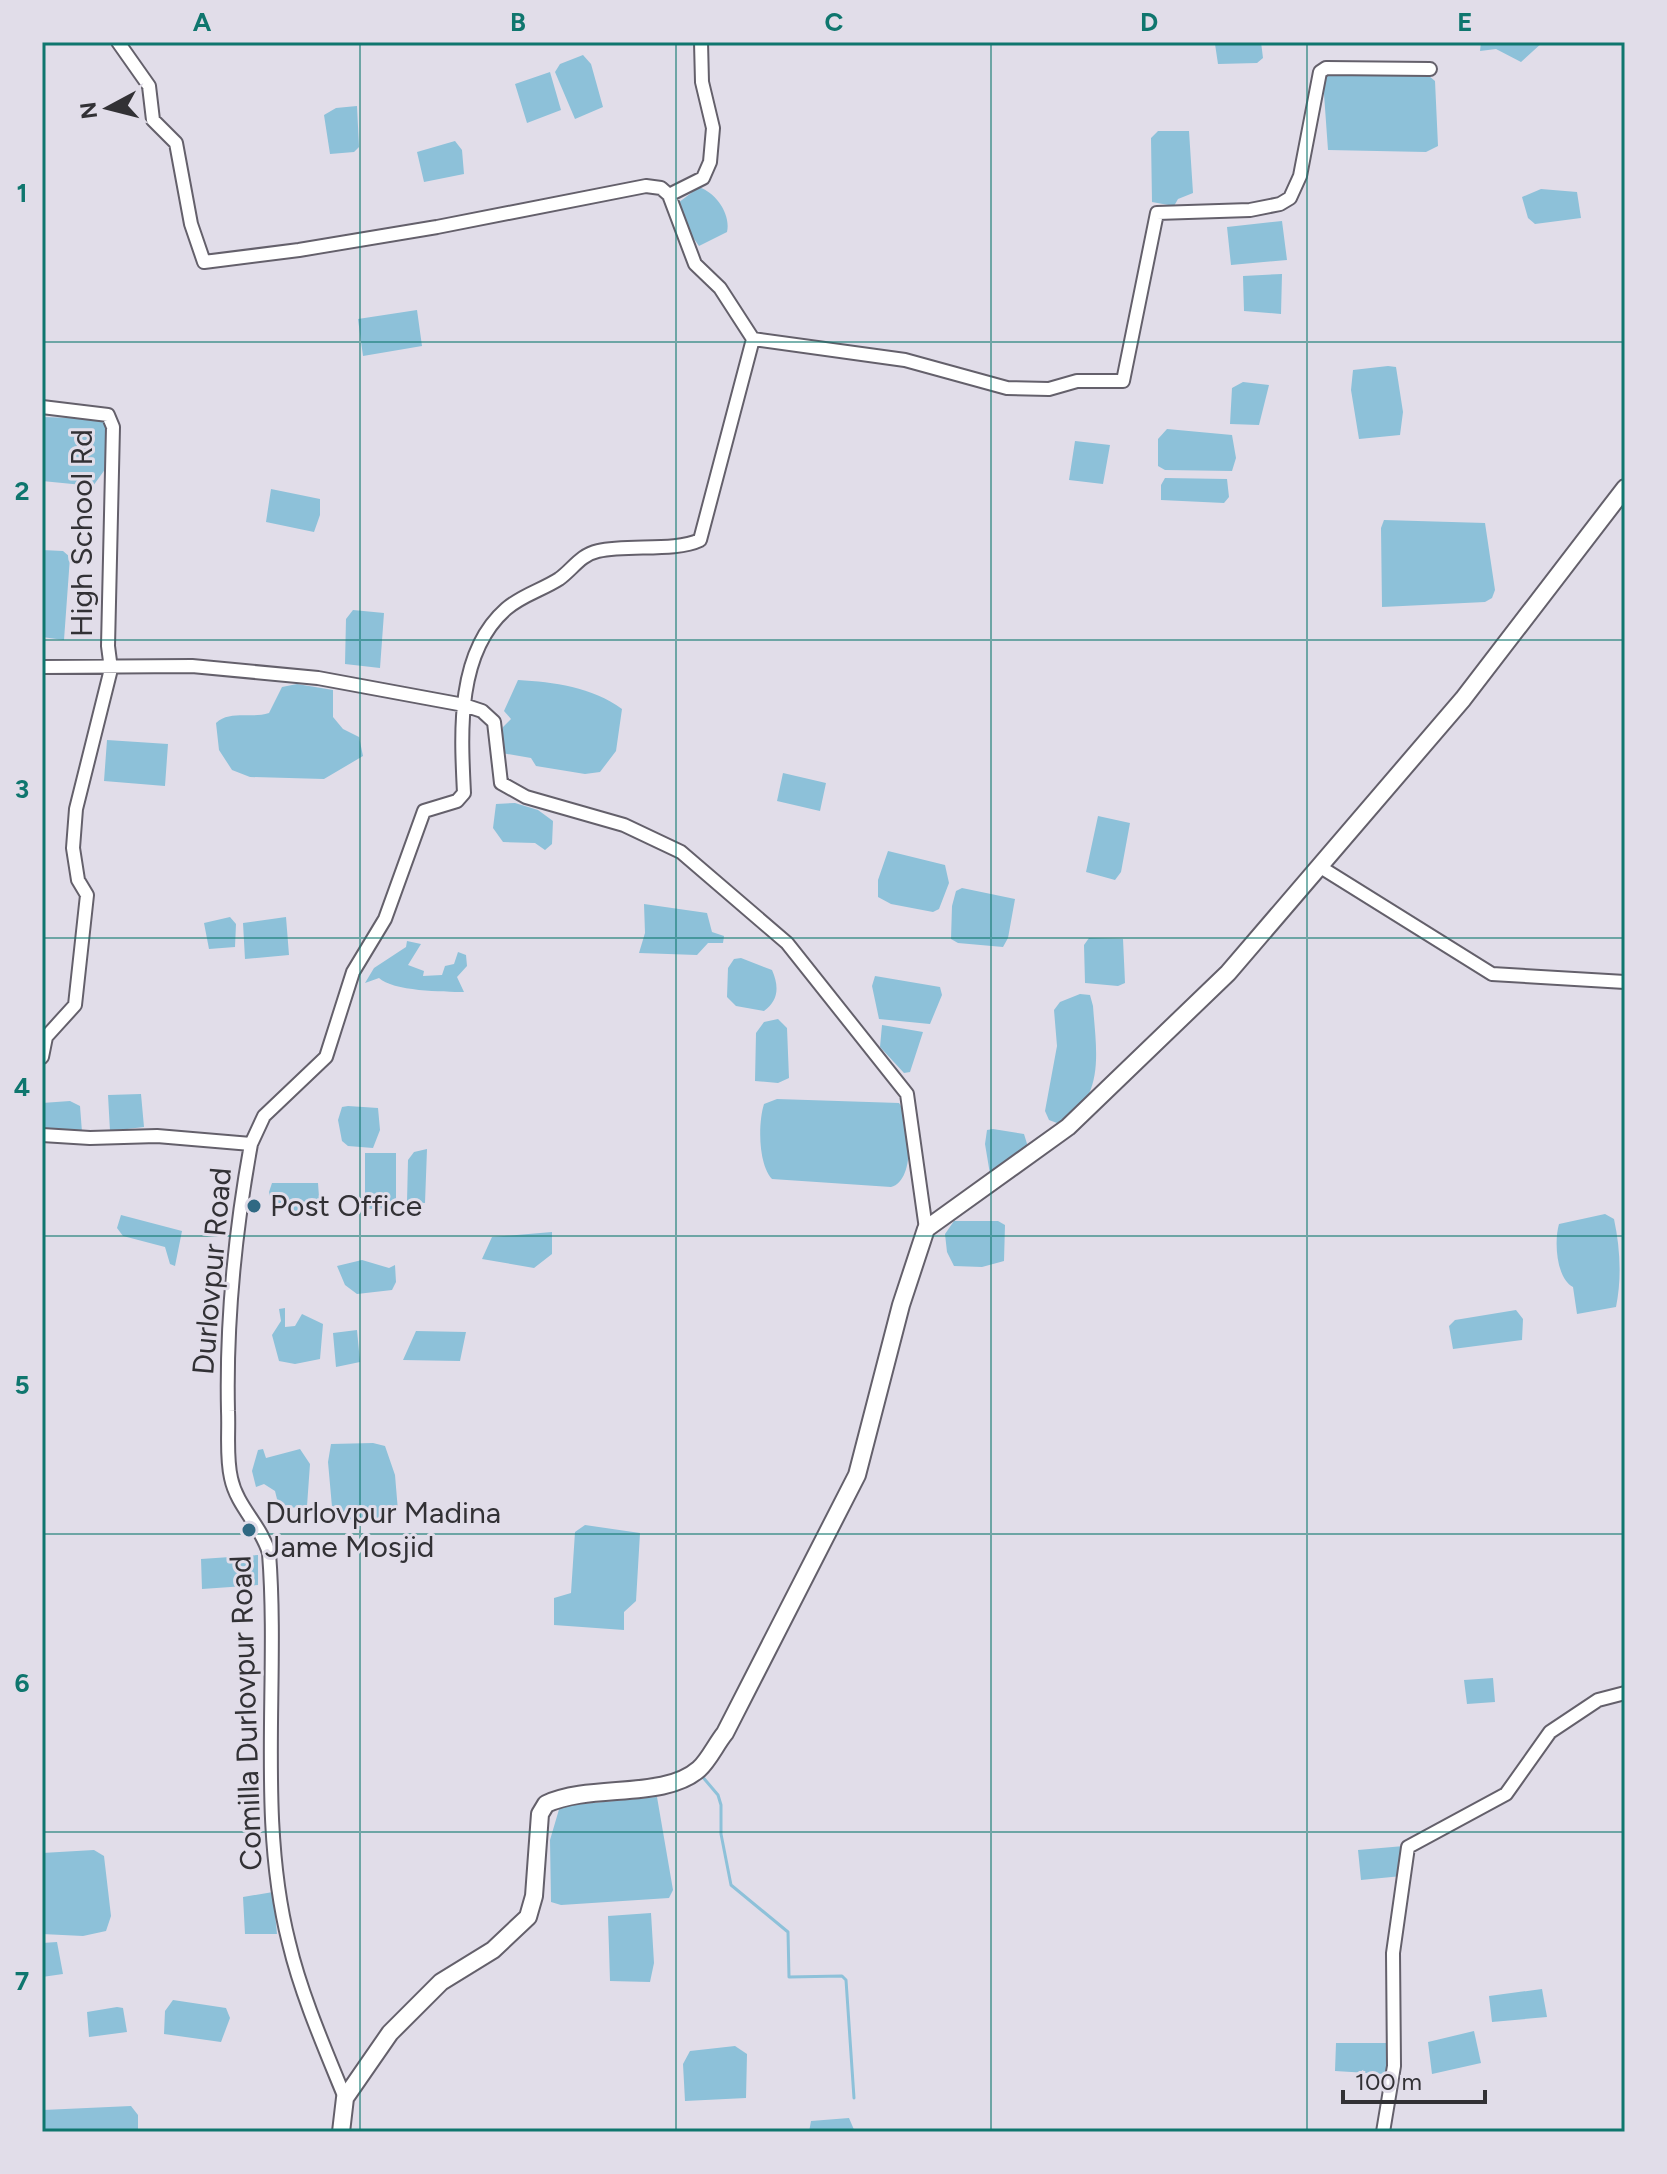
<svg xmlns="http://www.w3.org/2000/svg" width="1667" height="2174" font-family="Figtree,sans-serif">
<style>
.water{fill:#8dc1d9}
.lines{fill:none;stroke-linecap:round;stroke-linejoin:round}
.stream{stroke:#8dc1d9;stroke-width:3}
.minor-casing{stroke:#64606b;stroke-width:16}
.major-casing{stroke:#64606b;stroke-width:20}
.minor{stroke:#fff;stroke-width:12}
.major{stroke:#fff;stroke-width:16}
.grid{fill:none;stroke:#0f766e;stroke-width:2;stroke-opacity:0.55}
.poi-dot{fill:#306983;stroke:#e1dde9;stroke-width:3}
.labels{text-anchor:middle;stroke-width:6;stroke-linejoin:round;paint-order:stroke}
.street-label{font-size:30px;fill:#323135;stroke:#e1dde9}
.poi-label{font-size:30px;fill:#323135;stroke:#e1dde9;text-anchor:start}
.neatline{fill:none;stroke:#0f766e;stroke-width:3}
.grid-label{font-size:26px;text-anchor:middle;font-weight:bold;fill:#0f766e}
</style>
<rect width="100%" height="100%" fill="#e1dde9"/>
<path class="water" d="M1219 42H1261L1263 58 1257 63 1218 64 1215 44Z
M1481 42H1543L1521 62 1496 49 1480 51Z
M583 55 591 64 603 107 575 119 555 72 560 64Z
M550 72 561 110 527 123 515 84Z
M1329 74 1429 76 1435 81 1438 146 1426 152 1328 150 1323 80Z
M357 106 359 147 354 152 330 154 324 115 336 108Z
M1158 131H1189L1193 193 1178 199 1174 206 1152 202 1151 138Z
M455 141 462 150 464 174 424 182 417 152Z
M699 187C716 193 731 214 727 232L699 246 685 226 678 203Z
M1541 189 1577 192 1581 218 1535 224 1528 218 1522 197Z
M1282 221 1287 260 1231 265 1227 227Z
M1282 274 1281 314 1244 311 1243 276Z
M417 310 422 346 363 356 358 319Z
M1388 366 1396 367 1403 412 1400 435 1359 439 1351 390 1353 370Z
M1243 382 1269 385 1259 425 1230 424 1232 388Z
M42 417 107 419 106 468 93 486 42 481Z
M1167 429 1232 435 1236 458 1232 471 1165 470 1158 466V439Z
M1075 441 1110 445 1103 484 1069 480Z
M1165 478 1227 479 1229 497 1224 503 1161 500V485Z
M271 489 320 499V515L314 532 266 522Z
M1384 520 1485 523 1495 590 1492 598 1485 602 1382 607 1381 528Z
M42 550 63 551 70 557 64 640 42 637Z
M353 610 384 613 380 668 345 664 346 619Z
M518 680C554 682 592 687 622 709L616 751 600 772 585 774 536 766 531 758 502 753 503 727 511 719 504 711Z
M297 684 333 690V717L343 729 359 737 363 756 324 779 250 777 232 770 219 750 216 723C230 710 251 719 269 713L282 687Z
M107 740 168 744 165 786 104 781Z
M783 773 826 783 820 811 777 801Z
M515 803 538 810 553 821 552 844 545 850 535 843 503 842 493 828 496 804Z
M1098 816 1130 823 1121 872 1115 880 1086 872Z
M888 851 945 865 949 883 939 909 933 912 891 904 878 897V880Z
M962 888 1015 899 1008 938 1003 947 958 943 951 939 952 906 956 891Z
M644 904 707 913 712 932 724 936 723 943H708L697 955 639 953 645 933Z
M230 917 236 924 235 947 209 949 204 923Z
M286 917 289 955 245 959 243 923Z
M1089 938 1123 939 1125 983 1118 986 1085 983 1084 945Z
M407 941 421 944 408 965 424 971 423 976 442 975 445 966 454 964 458 952 466 955 467 966 457 977 464 992C444 992 392 991 379 978L365 983 374 968 406 947Z
M741 958 772 970C779 986 779 1000 764 1011L736 1006 727 997 728 968 734 959Z
M875 976 940 987 942 995 930 1024 879 1019 872 986Z
M1080 994 1090 995 1093 1006C1096 1050 1107 1102 1057 1123L1049 1120 1045 1111 1057 1046 1054 1010 1060 1002Z
M778 1019 787 1028 789 1078 778 1083 755 1081 756 1033 764 1022Z
M882 1025 923 1032 910 1072 904 1073 880 1047Z
M141 1094 144 1127 110 1131 108 1095Z
M777 1099 899 1103C911 1119 916 1181 891 1187L772 1179C758 1164 758 1123 764 1104Z
M70 1101 80 1106 82 1132H42V1103Z
M348 1106 378 1108 380 1130 373 1148 348 1146 342 1141 338 1120 342 1107Z
M993 1129 1024 1134 1028 1147 990 1174 985 1144 987 1130Z
M427 1149 425 1203 407 1202 408 1160 414 1152Z
M365 1153H396V1208L365 1209Z
M272 1183H318L320 1211 311 1215 273 1208 269 1192Z
M1605 1214 1614 1219C1620 1247 1622 1278 1616 1307L1577 1314 1573 1287C1556 1278 1554 1241 1559 1224Z
M121 1215 182 1231 175 1266 170 1264 165 1247 123 1236 117 1228Z
M954 1221H998L1005 1225 1004 1261 982 1267 954 1266 947 1252 945 1234Z
M552 1232V1254L534 1268 482 1259 492 1237Z
M362 1260 389 1268 395 1265 396 1282 392 1290 357 1294 345 1285 337 1266Z
M285 1308V1327L295 1326 302 1314 323 1324 320 1359 295 1364 279 1361 272 1335 281 1321 279 1309Z
M1516 1310 1523 1319 1522 1340 1453 1349 1449 1326 1455 1320Z
M357 1330 360 1362 336 1367 333 1333Z
M416 1331 466 1332 460 1361 403 1360Z
M373 1443 385 1446 395 1475 398 1511 377 1518 336 1520 333 1518 328 1462 331 1444Z
M263 1449 266 1458 300 1449 310 1464 307 1506 289 1508 278 1503 275 1491 264 1484 256 1487 252 1471 258 1450Z
M585 1525 640 1533 636 1601 624 1612V1630L554 1625V1598L571 1593 575 1532Z
M258 1555V1585L202 1589 201 1559Z
M1493 1678 1495 1702 1467 1704 1464 1680Z
M657 1797 673 1890 669 1898 561 1905 551 1902 550 1840 560 1806Z
M1404 1846 1402 1876 1361 1880 1358 1850Z
M94 1850 104 1856 111 1916 106 1931 83 1936 42 1934V1853Z
M273 1892 277 1934H245L243 1897Z
M651 1913 654 1963 650 1982 610 1981 608 1916Z
M57 1942 63 1974 42 1977V1943Z
M1542 1989 1547 2017 1492 2022 1489 1996Z
M173 2000 226 2008 230 2018 221 2042 164 2034 165 2011Z
M117 2007 123 2008 127 2032 89 2037 87 2012Z
M1474 2031 1481 2063 1432 2074 1428 2042Z
M1386 2043 1389 2047 1388 2070 1384 2074 1335 2071 1336 2043Z
M735 2046 747 2054 746 2098 685 2101 683 2064 690 2051Z
M131 2106 138 2115V2132H42L43 2110Z
M849 2118 855 2132H809L811 2121Z"/>
<g class="lines">
<path class="stream" d="M701 1775 718 1795 721 1805V1834L731 1885 788 1932 789 1977 842 1976 846 1980 854 2098"/>
<defs>
<path id="minor" d="M118 42 149 86 153 120 176 143 191 224 204 262 299 250 437 227 646 186 661 188 669 195 695 264 720 288 753 339 700 540C675 552 628 544 598 551 580 555 573 569 559 579 542 590 522 595 506 609 456 653 461 733 464 793L457 801 424 811 385 919 353 972 326 1057 264 1116 251 1144
M669 195 703 178 710 162 713 128 702 82 701 42
M753 339 905 360 1007 388 1049 389 1077 381H1123L1157 213 1250 210 1280 204 1290 198 1300 176 1320 72 1326 68 1430 69
M42 407 108 415 113 427 108 646 111 669 76 809 73 848 78 880 87 895 75 1005 46 1037 42 1057
M42 667 192 666 318 678 464 705 482 711 494 722 501 783 526 797 624 825 681 852 787 943 907 1094 926 1229
M1322 868 1492 974 1625 982
M42 1135 90 1138 157 1136 251 1144C235 1232 226 1322 228 1411 229 1433 226 1457 231 1478 237 1507 261 1525 269 1553 279 1680 257 1818 289 1943 301 1994 325 2049 345 2098
M1383 2132 1394 2066 1393 1953 1408 1847 1506 1794 1550 1732 1598 1700 1625 1693"/>
<path id="major" d="M341 2132 345 2098 390 2033 441 1982 493 1950 528 1917 534 1896 540 1814 546 1804C592 1783 664 1800 699 1769 709 1760 716 1744 725 1733L857 1475 901 1305 926 1229 1068 1127 1228 973 1463 699 1625 488"/>
</defs>
<use href="#minor" class="minor-casing"/>
<use href="#major" class="major-casing"/>
<use href="#minor" class="minor"/>
<use href="#major" class="major"/>
</g>
<path class="grid" d="M360 42V2132M676 42V2132M991 42V2132M1307 42V2132M42 342H1625M42 640H1625M42 938H1625M42 1236H1625M42 1534H1625M42 1832H1625"/>
<g class="poi-dot">
<circle cx="254" cy="1206" r="8"/>
<circle cx="249" cy="1530" r="8"/>
</g>
<g class="labels">
<g class="street-label">
<text transform="translate(82 533) rotate(-90)" y="10">High School Rd</text>
<text transform="translate(212 1271) rotate(-85)" y="10">Durlovpur Road</text>
<text transform="translate(246 1713) rotate(-92)" y="10">Comilla Durlovpur Road</text>
</g>
<g class="poi-label">
<text x="270" y="1216">Post Office</text>
<text x="265" y="1523">Durlovpur Madina<tspan x="265" dy="34">Jame Mosjid</tspan></text>
</g>
</g>
<rect width="1667" height="2174" fill="none" stroke="#e1dde9" stroke-width="88"/>
<g transform="translate(108 108) rotate(263)" stroke="#e1dde9" stroke-width="6" paint-order="stroke">
<path d="M0-6L14 30L0 20L-14 30Z" fill="#323135"/>
<text y="-12" font-size="22" font-weight="bold" text-anchor="middle" fill="#323135">N</text>
</g>
<path d="M1343 2090v12h142v-12" fill="none" stroke="#323135" stroke-width="4"/>
<text x="1355" y="2090" font-size="24" fill="#323135" stroke="#e1dde9" stroke-width="6" paint-order="stroke">100 m</text>
<rect x="44" y="44" width="1579" height="2086" class="neatline"/>
<g class="grid-label">
<text x="202" y="31">A</text>
<text x="518" y="31">B</text>
<text x="834" y="31">C</text>
<text x="1149" y="31">D</text>
<text x="1465" y="31">E</text>
<text x="22" y="202">1</text>
<text x="22" y="500">2</text>
<text x="22" y="798">3</text>
<text x="22" y="1096">4</text>
<text x="22" y="1394">5</text>
<text x="22" y="1692">6</text>
<text x="22" y="1990">7</text>
</g>
</svg>
